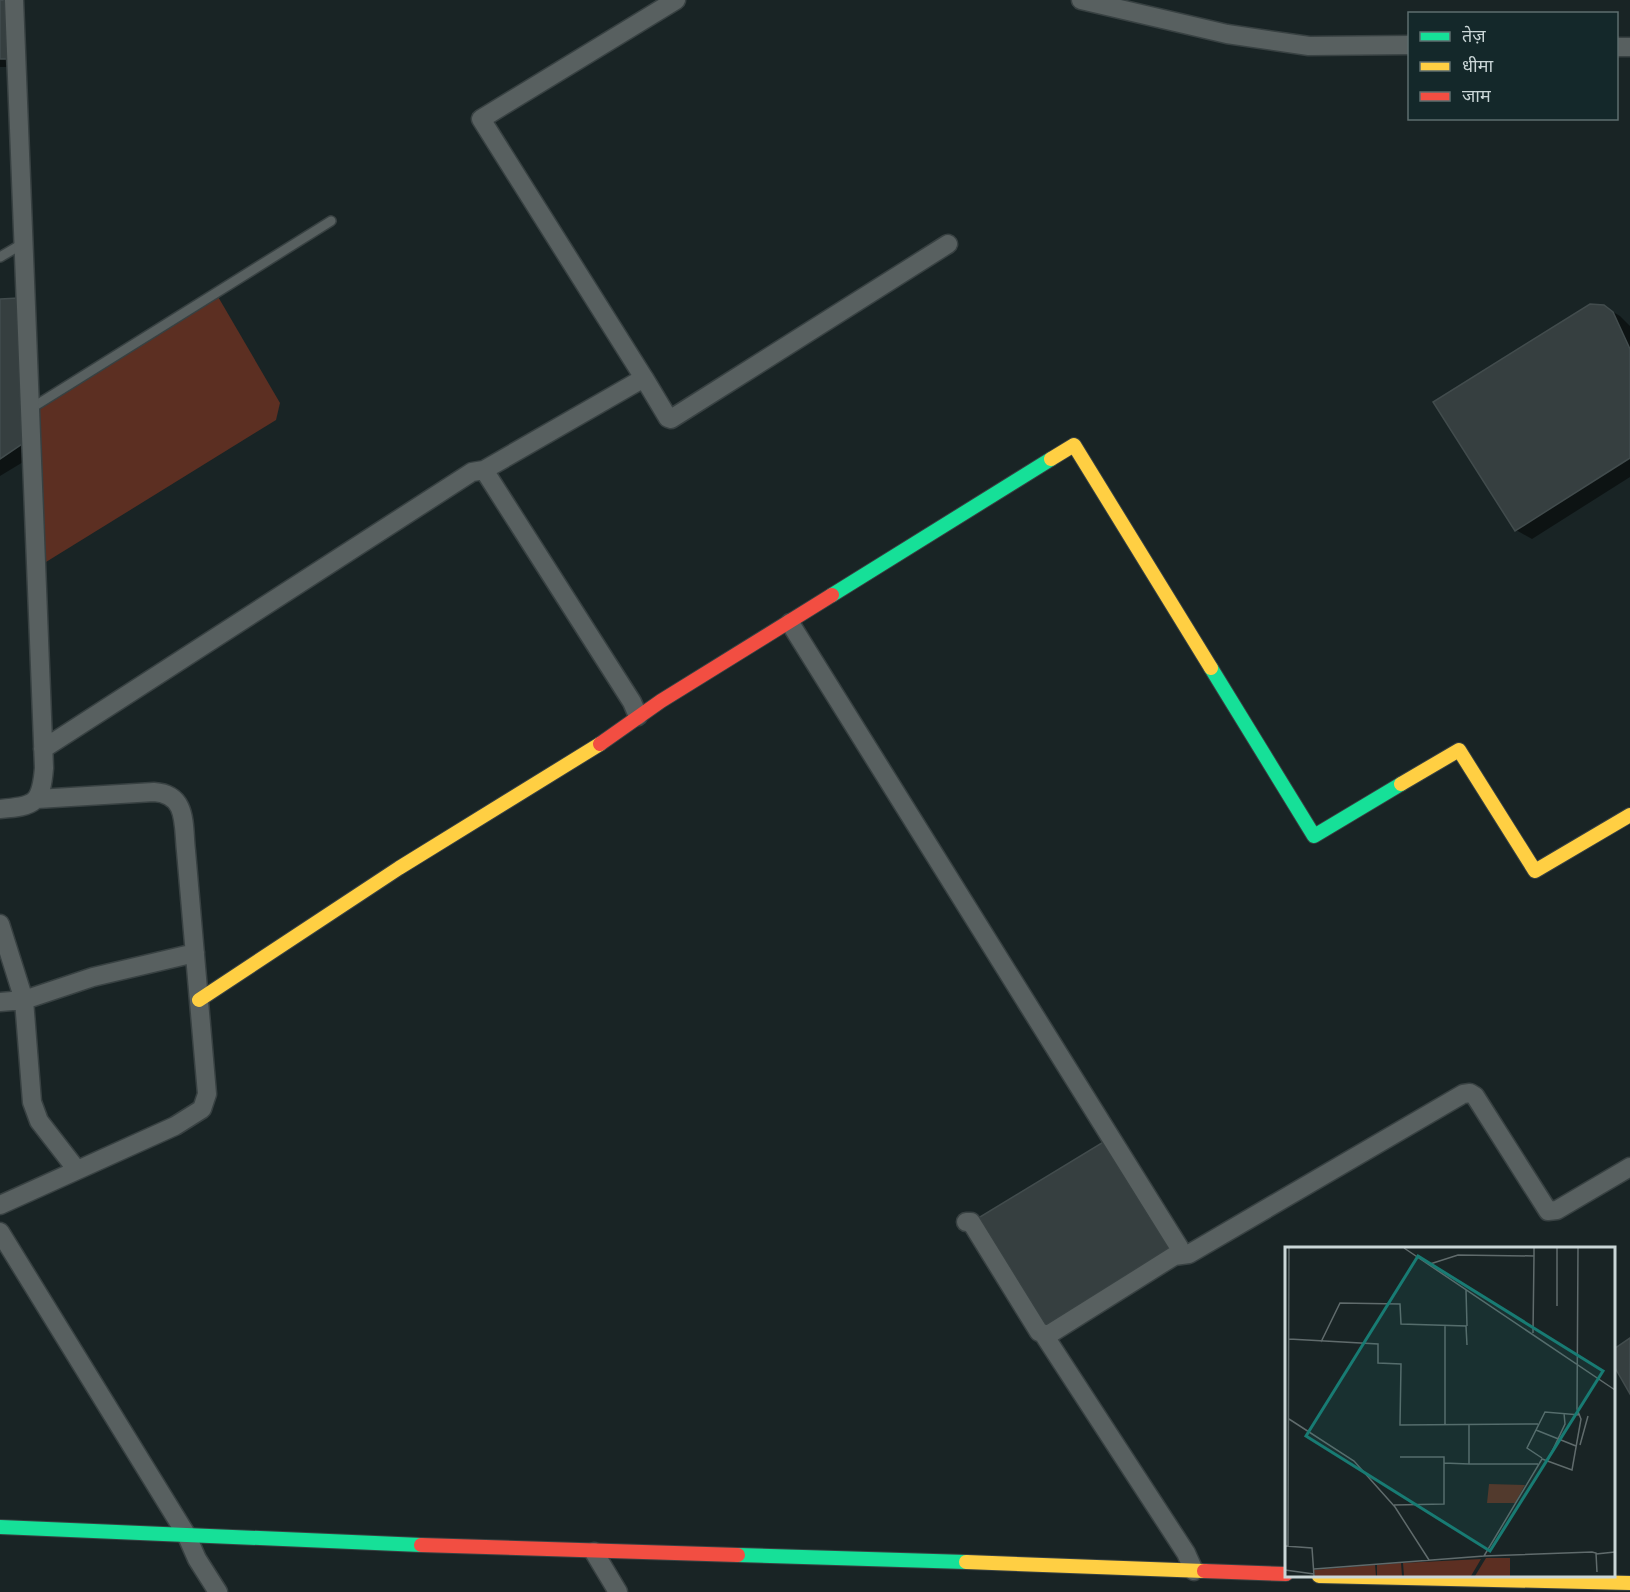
<svg xmlns="http://www.w3.org/2000/svg" width="1630" height="1592" font-family="'Playfair Display','Noto Sans Devanagari',serif">
<style>
.green{fill:#5c2f22}
.shadow{fill:#0007}
.building{fill:#363f40;stroke:#424c4d;stroke-width:1.5}
.lines{fill:none;stroke-linecap:round;stroke-linejoin:round}
.lane-casing{stroke:#384142;stroke-width:12}
.street-casing{stroke:#384142;stroke-width:21}
.fast-casing{stroke:#384142;stroke-width:16}
.slow-casing{stroke:#384142;stroke-width:16}
.jam-casing{stroke:#384142;stroke-width:16}
.lane{stroke:#586060;stroke-width:9}
.street{stroke:#586060;stroke-width:18}
.fast{stroke:#16e098;stroke-width:14}
.slow{stroke:#ffcf43;stroke-width:14}
.jam{stroke:#f24e42;stroke-width:14}
.inset-road{fill:none;stroke:#606b6c;stroke-width:1.5}
.view{fill:#187b73;fill-opacity:0.15;stroke:#187b73;stroke-width:3}
.inset-edge{fill:none;stroke:#cad6d7;stroke-width:3}
</style>
<rect width="100%" height="100%" fill="#192425"/>
<path class="green" d="M217 295 280 403 276 420 46 562 36 408Z"/>
<path class="shadow" d="M0 0H23L25 67H0Z
M0 301 38 453 0 476Z
M1603 306 1620 316 1630 326V477L1532 539 1516 530Z
M1189 1258 1063 1337 1047 1328Z"/>
<path class="building" d="M0 0H8L10 59H0Z
M18 298 22 444 0 459V299Z
M1590 304 1604 305 1613 312 1630 349V458L1515 531 1433 402Z
M1105 1141 1174 1249 1046 1329 975 1220Z
M1630 1338V1394L1614 1366V1349Z"/>
<g class="lines">
<defs>
<path id="lane" d="M0 257 24 243
M30 409 331 221"/>
<path id="street" d="M1081 0 1227 34 1309 46 1410 45
M1616 47H1630
M644 378 481 119 676 0
M790 623 1179 1247 1181 1253
M638 716 632 702 484 470 644 378 668 418 671 419 948 244
M43 749 472 472 484 470
M0 809C35 806 41 804 44 768L14 0
M0 924 24 1000 32 1102 39 1121 77 1170
M0 1002 24 1000 93 977 195 953
M0 1205 175 1126 202 1109 207 1094 186 851C183 825 188 794 154 792L37 799
M966 1222H971L1039 1332 1048 1335 1174 1256 1189 1254 1463 1094 1470 1093 1475 1096 1548 1211 1557 1210 1630 1167
M0 1232 186 1534 197 1559 218 1592
M1044 1335 1186 1553 1194 1571
M594 1552 618 1592"/>
<path id="fast" d="M832 595 1051 459
M1211 668 1314 836 1401 784
M0 1527 421 1545
M738 1555 966 1562"/>
<path id="slow" d="M1051 459 1074 445 1211 668
M1401 784 1459 750 1535 871 1630 815
M199 1000 399 868 600 744
M966 1562 1204 1571
M1319 1576 1630 1583"/>
<path id="jam" d="M600 744 661 701 832 595
M421 1545 738 1555
M1204 1571 1286 1574"/>
</defs>
<use href="#lane" class="lane-casing"/>
<use href="#street" class="street-casing"/>
<use href="#fast" class="fast-casing"/>
<use href="#slow" class="slow-casing"/>
<use href="#jam" class="jam-casing"/>
<use href="#lane" class="lane"/>
<use href="#street" class="street"/>
<use href="#fast" class="fast"/>
<use href="#slow" class="slow"/>
<use href="#jam" class="jam"/>
</g>
<g transform="translate(1285 1247)">
<rect width="330" height="330" fill="#192425"/>
<path d="M204 237 240 238 230 256H202ZM201 311H225V329H190ZM196 312 186 329H119L118 316ZM116 316 117 329H92V318ZM90 318 91 329H30L29 323Z" fill="#5c2f22"/>
<path class="inset-road" d="M119 1 330 143M272 1V59M145 17 173 8 249 9V1M181 43 182 79M248 86 249 9M4 92 93 97V116L116 117 115 178 253 177M36 95 55 56 115 57 116 77 181 79 182 98M4 172 69 214 110 260 144 313M160 178V79M251 183 291 199M295 198 303 169M115 210H159V216L184 217V178M257 211 242 201 260 165 295 168M263 213 280 177 279 166M184 217H253M109 258 159 257V216M0 299 27 301 29 329M3 300 4 1M311 307 330 305M199 309 307 305 311 306 312 325M29 322 199 309 257 212 287 223 296 172 292 162 293 1M0 323 29 327"/>
<path class="view" d="M133 9 318 124 205 304 21 189Z"/>
<rect width="330" height="330" class="inset-edge"/>
</g>
<rect x="1408" y="12" width="210" height="108" fill="#14282a" stroke="#5d6e6f" stroke-width="1.5"/>
<rect x="1420" y="32" width="30" height="9" fill="#16e098" stroke="#5d6e6f" stroke-width="1.5"/>
<text x="1462" y="42" font-size="18" fill="#cad6d7">तेज़</text>
<rect x="1420" y="62" width="30" height="9" fill="#ffcf43" stroke="#5d6e6f" stroke-width="1.5"/>
<text x="1462" y="72" font-size="18" fill="#cad6d7">धीमा</text>
<rect x="1420" y="92" width="30" height="9" fill="#f24e42" stroke="#5d6e6f" stroke-width="1.5"/>
<text x="1462" y="102" font-size="18" fill="#cad6d7">जाम</text>
</svg>
